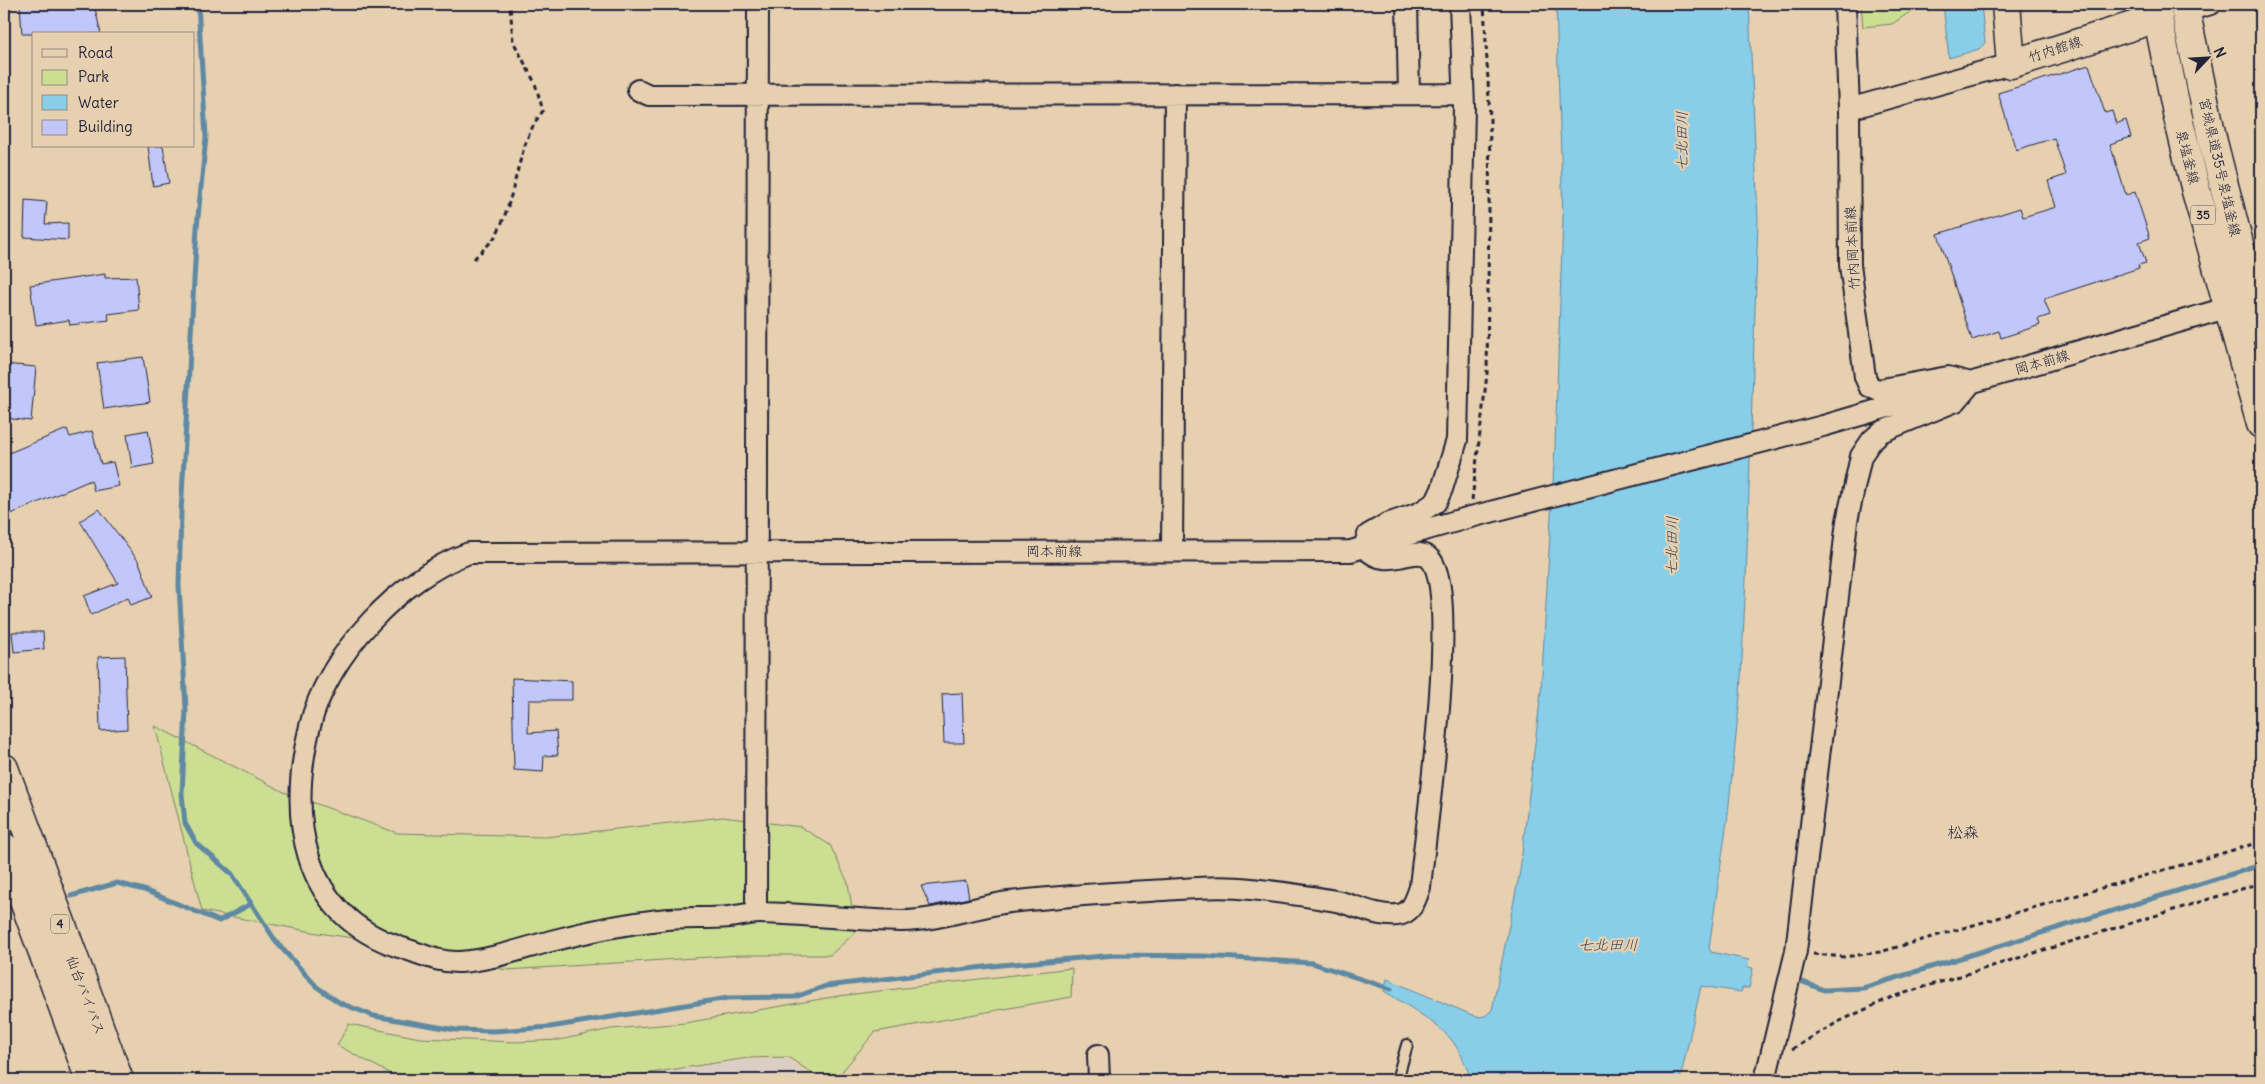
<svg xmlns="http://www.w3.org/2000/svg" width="2265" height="1084" font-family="Delius,'Klee One',sans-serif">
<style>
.built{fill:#dbcec5}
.green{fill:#ccde92;stroke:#778066}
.water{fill:#88cee9;stroke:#5f89a3}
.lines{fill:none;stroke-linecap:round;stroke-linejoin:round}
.stream{stroke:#5f89a3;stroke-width:5}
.building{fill:#c1c8f9;stroke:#22223b}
.lane-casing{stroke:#22223b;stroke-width:14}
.street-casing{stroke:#22223b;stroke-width:24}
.secondary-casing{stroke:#22223b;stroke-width:31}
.primary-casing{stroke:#22223b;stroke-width:31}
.highway-casing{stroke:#22223b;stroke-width:31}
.path{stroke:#22223b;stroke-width:3;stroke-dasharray:5 4;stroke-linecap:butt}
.lane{stroke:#e6d0af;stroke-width:10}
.street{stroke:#e6d0af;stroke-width:20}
.secondary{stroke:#e6d0af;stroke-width:28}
.primary{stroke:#e6d0af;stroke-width:28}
.highway{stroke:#e6d0af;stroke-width:28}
.labels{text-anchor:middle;stroke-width:4.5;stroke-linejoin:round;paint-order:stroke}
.shield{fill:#e6d0af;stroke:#5d565e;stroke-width:1}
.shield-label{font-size:12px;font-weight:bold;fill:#22223b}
.street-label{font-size:14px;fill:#22223b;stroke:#e6d0af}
.water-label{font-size:15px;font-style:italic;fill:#36445e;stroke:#e6d0af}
.quarter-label{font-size:16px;fill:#22223b;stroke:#e6d0af}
</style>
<rect width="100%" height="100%" fill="#e6d0af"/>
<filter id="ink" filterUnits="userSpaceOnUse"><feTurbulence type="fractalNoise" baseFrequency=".02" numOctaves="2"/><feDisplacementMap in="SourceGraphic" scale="10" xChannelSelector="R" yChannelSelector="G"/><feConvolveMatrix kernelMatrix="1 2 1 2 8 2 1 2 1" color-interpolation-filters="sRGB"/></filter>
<g filter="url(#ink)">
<path class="built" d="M787 1059 803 1072 802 1080H612L740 1060Z"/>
<path class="green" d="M1861 4H1917V7L1892 24 1863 27Z
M155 726 284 792 397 833 545 837 723 817 801 827 830 845 848 883 856 932 830 955H741L507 970 411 952 383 942 318 933 202 911Z
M1072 968 1071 997 875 1032 835 1080H822L788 1057 748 1058 604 1080H402L337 1045 349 1024 420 1038 515 1042 559 1040 611 1029 685 1023 838 996Z"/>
<path class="water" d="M1556 4H1749L1758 220 1746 579 1740 696 1728 814 1709 948 1711 952 1749 960 1747 967 1753 968 1749 988H1742L1741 992 1701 986 1680 1080H1471C1467 1067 1461 1053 1453 1042 1440 1024 1403 1003 1384 991L1387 979 1477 1017 1485 1016 1492 1010 1520 871 1541 692 1555 446 1563 217Z
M1943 4H1981L1985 43 1979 49 1949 58Z"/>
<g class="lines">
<path class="stream" d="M198 4 206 137 197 227 181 513 179 585 186 709 182 794 185 823 196 843 232 874 277 943 317 987 340 1003 374 1016 456 1030 494 1031 550 1027 728 998 795 997 826 986 1001 965 1115 955 1204 956 1312 963 1391 989
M71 896 117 883 144 890 219 921 251 904
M4 915H5
M1803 982 1824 990 1863 988 2261 865"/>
</g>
<path class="building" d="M20 4H94L101 34H22Z
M2089 65 2105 113 2112 111 2116 124 2126 120 2131 137 2110 144 2126 195 2135 192 2150 238 2139 242 2146 263 2138 265 2139 268 2044 299 2050 315 2038 319 2040 325 2001 338 1999 331 1972 340 1938 234 2020 208 2023 217 2056 207 2048 181 2066 175 2054 138 2016 150 1998 93Z
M148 146H163L169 183 153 186Z
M25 200 47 202 45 224 68 223V240L24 237Z
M105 274V278L136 277 139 310 108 314 109 320 70 325 69 320 36 325 30 285Z
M143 357 150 402 104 409 97 363Z
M4 364 36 367 31 421 4 418Z
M67 429 70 437 92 431 101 464 113 462 119 486 94 491 91 480 4 517V455Z
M148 430 154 464 132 468 127 434Z
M99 509 139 562 152 597 131 605 128 597 91 615 84 596 118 583 80 521Z
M12 632H43L44 649 14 652Z
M125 656 127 729 100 731 98 657Z
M512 678 572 681V700H529L528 733 556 731 558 755 544 756 543 772 514 770Z
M962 693 964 743H944L942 694Z
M966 881 969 898 930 906 921 886Z"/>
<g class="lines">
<defs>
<path id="lane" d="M1397 1080 1407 1045"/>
<path id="street" d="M1407 4 1409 94
M1460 4 1464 107 1457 440 1442 489 1436 502 1419 513 1387 524 1368 535 1364 547C1389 574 1414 542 1430 559 1461 590 1425 834 1420 887 1416 899 1412 914 1397 915 1377 917 1355 905 1336 901 1308 896 1279 892 1251 889 1217 885 1183 889 1149 891 1102 893 1056 897 1009 902 973 907 937 921 901 921 854 920 807 914 760 913 750 913 739 916 729 917 706 919 682 917 659 920 623 924 585 932 551 941 521 949 491 960 460 962 438 963 420 953 399 947 300 914 288 816 310 726 327 655 401 577 469 553L1351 551 1364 547 1467 518 1823 426 2240 304
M2185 11 2211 4
M638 90 649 95 1463 94
M1849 109 2011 64
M1172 551 1175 94
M756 913 758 4
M1098 1055 1099 1080
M1765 1080 1796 951 1847 521 1861 456 1872 440 1881 432 1956 401 1971 383 1948 377 1877 390 1869 386 1865 377 1850 265 1849 109 1845 4"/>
<path id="secondary" d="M2006 4 2011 64 2158 18"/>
<path id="primary" d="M2155 4 2177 113 2196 191 2261 424
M2184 4 2213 142 2261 330"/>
<path id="highway" d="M4 768 119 1080
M4 847 90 1080"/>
</defs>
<use href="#lane" class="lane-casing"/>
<use href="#street" class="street-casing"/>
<use href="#secondary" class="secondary-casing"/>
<use href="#primary" class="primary-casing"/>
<use href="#highway" class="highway-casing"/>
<path class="path" d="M474 259C481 251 492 243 497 233 517 196 517 142 543 111L535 83 513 41 510 4
M1472 500 1487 374 1490 119 1484 4
M1813 954 1844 957 1880 952 2261 842
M1792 1049 1838 1022 1892 997 2261 883"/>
<use href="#lane" class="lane"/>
<use href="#street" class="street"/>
<use href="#secondary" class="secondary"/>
<use href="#primary" class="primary"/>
<use href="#highway" class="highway"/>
</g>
</g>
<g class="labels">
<g class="shield">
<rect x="2190.5" y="205.5" width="25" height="19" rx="4"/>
<rect x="51" y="914.5" width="18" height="19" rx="4"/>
</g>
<g class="shield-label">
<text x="2203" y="219">35</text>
<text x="60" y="928">4</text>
</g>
<g class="street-label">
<text transform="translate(2055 49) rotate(-18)" y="5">竹内館線</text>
<text transform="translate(2188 157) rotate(76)" y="5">泉塩釜線</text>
<text transform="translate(2220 167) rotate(77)" y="5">宮城県道35号泉塩釜線</text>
<text transform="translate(1852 248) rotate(-93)" y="5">竹内岡本前線</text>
<text transform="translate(2042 362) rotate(-16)" y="5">岡本前線</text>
<text x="1054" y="556">岡本前線</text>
<text transform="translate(86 995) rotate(69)" y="5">仙台バイパス</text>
</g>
<g class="water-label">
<text transform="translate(1682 141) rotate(-90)" y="5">七北田川</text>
<text transform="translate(1672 546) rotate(-89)" y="5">七北田川</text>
<text x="1608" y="950">七北田川</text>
</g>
<g class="quarter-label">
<text x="1963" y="838">松森</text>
</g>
</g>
<rect width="2265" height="1084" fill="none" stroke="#e6d0af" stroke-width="20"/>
<rect x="10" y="10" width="2245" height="1064" fill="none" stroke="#22223b" stroke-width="2" filter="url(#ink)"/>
<rect x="32" y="32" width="162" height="115" fill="#e6d0af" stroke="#988a81"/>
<rect x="42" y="49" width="25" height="8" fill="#e6d0af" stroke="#988a81"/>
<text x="78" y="58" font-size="15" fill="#22223b">Road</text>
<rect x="42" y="70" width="25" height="15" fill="#ccde92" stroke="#988a81"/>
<text x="78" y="82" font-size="15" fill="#22223b">Park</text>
<rect x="42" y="95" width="25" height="15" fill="#88cee9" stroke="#988a81"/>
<text x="78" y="108" font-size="15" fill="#22223b">Water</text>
<rect x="42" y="120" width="25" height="15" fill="#c1c8f9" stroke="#988a81"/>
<text x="78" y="132" font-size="15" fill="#22223b">Building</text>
<g transform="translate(2208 58) rotate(65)" stroke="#e6d0af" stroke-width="4" paint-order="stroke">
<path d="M0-4L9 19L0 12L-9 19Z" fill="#22223b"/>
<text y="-8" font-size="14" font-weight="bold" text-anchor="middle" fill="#22223b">N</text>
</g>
</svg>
